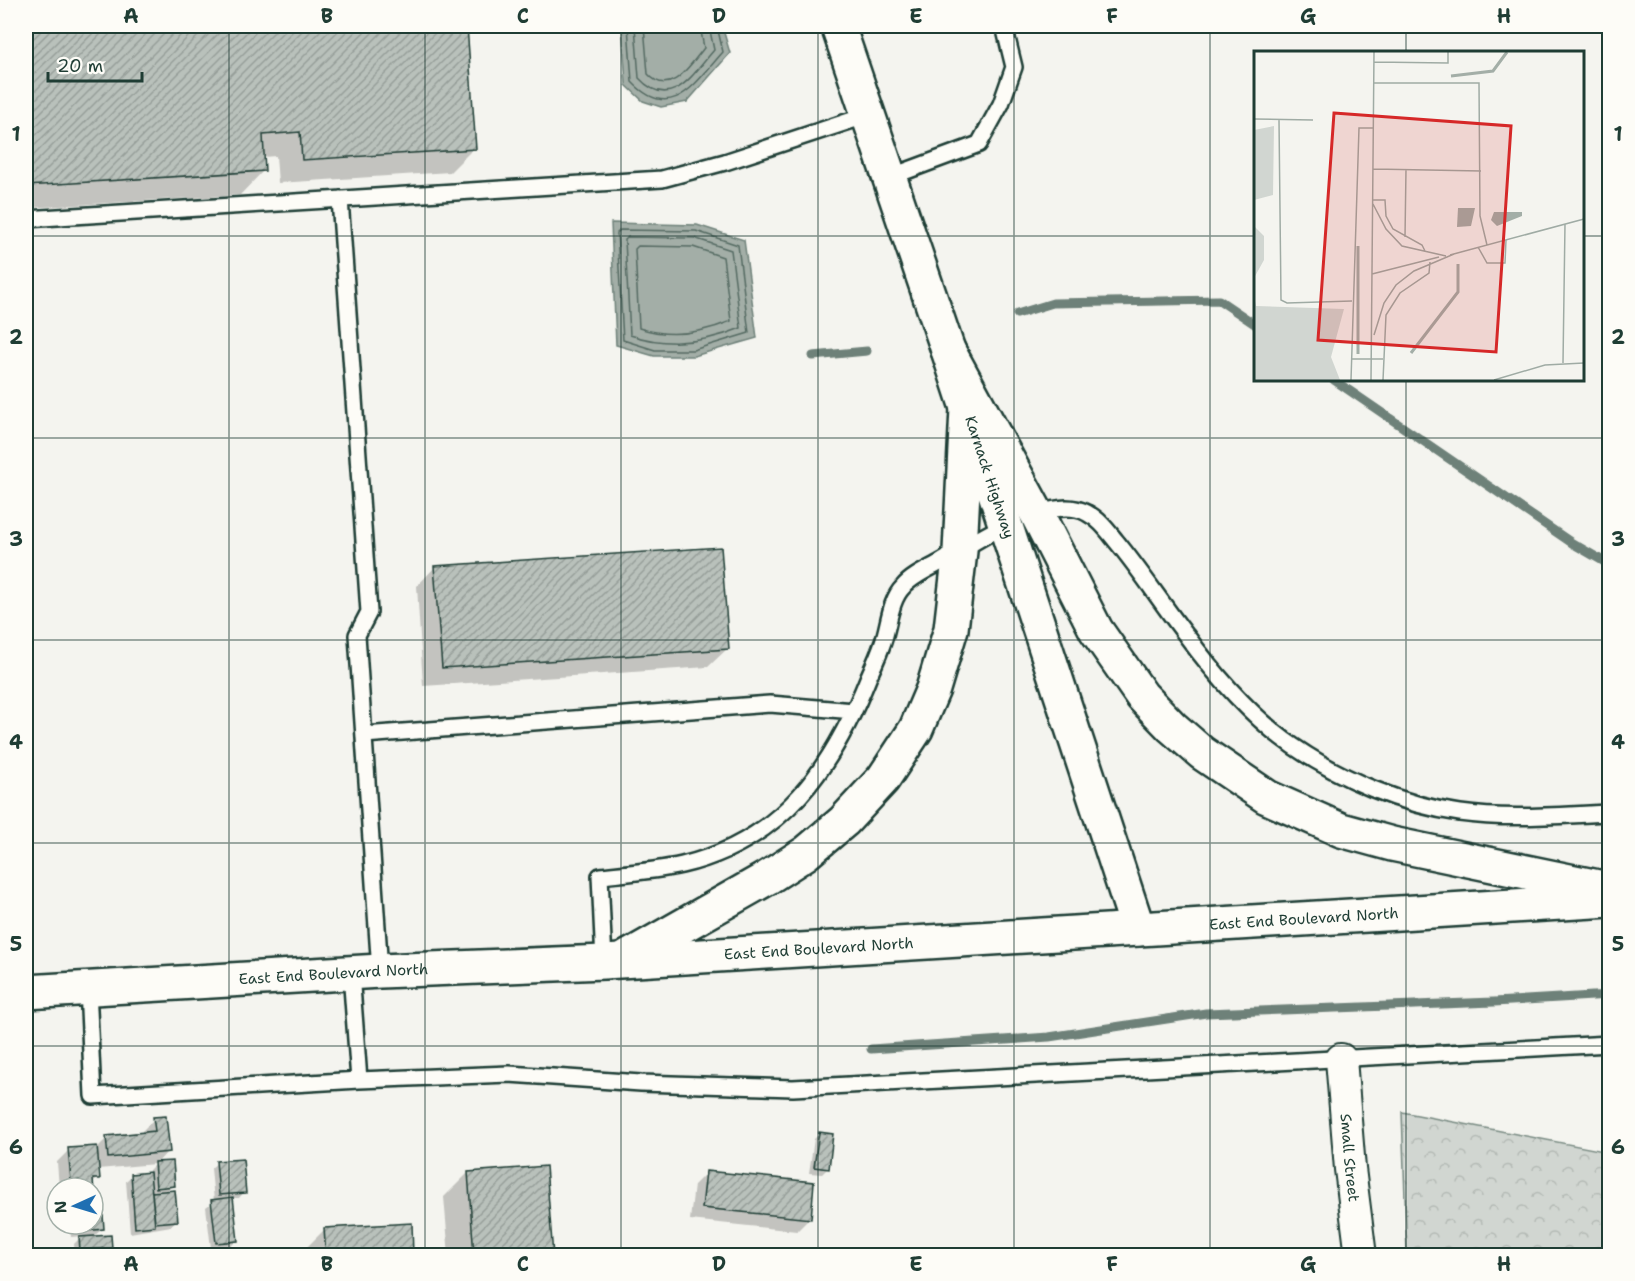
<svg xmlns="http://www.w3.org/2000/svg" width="1635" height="1281" font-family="'Shantell Sans',sans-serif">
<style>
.forest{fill:url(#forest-crowns);stroke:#788a82;stroke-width:1.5}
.water{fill:#a3aea7;stroke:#6e8179;stroke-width:1.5}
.shadow{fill:#0003}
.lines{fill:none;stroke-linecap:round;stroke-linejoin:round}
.shore{stroke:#546a62;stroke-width:1.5}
.stream{stroke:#6e8179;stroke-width:9}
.building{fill:url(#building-hatch);stroke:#1f3d34;stroke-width:1.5}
.lane-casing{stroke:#1f3d34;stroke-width:20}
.street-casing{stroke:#1f3d34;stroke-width:34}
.primary-casing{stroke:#1f3d34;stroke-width:38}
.highway-casing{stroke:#1f3d34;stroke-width:38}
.lane{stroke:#fdfcf7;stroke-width:15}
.street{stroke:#fdfcf7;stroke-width:30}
.primary{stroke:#fdfcf7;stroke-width:33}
.highway{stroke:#fdfcf7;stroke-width:33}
.grid{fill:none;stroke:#1f3d34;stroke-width:1.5;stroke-opacity:0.55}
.labels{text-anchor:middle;stroke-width:4.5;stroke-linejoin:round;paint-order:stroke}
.street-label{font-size:15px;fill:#1f3d34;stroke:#fdfcf7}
.inset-river{fill:none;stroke:#a3aea7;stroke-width:3}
.inset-road{fill:none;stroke:#9faba4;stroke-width:1.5}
.view{fill:#d62828;fill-opacity:0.15;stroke:#d62828;stroke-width:3}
.inset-edge{fill:none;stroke:#1f3d34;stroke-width:3}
.neatline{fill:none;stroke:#1f3d34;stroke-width:2}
.grid-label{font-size:20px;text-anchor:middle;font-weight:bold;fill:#1f3d34}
</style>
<defs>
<pattern id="forest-crowns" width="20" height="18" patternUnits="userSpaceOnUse" patternTransform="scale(1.5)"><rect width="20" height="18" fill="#d1d6d1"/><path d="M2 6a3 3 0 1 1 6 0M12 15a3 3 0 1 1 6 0" fill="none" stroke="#b3b9b4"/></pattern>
<pattern id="building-hatch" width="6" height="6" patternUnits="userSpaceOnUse" patternTransform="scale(1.5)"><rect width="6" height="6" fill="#b9c1bb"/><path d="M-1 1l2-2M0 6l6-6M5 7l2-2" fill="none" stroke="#969e99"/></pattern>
</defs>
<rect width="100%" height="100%" fill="#f4f4ef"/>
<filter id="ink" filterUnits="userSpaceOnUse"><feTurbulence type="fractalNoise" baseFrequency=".0167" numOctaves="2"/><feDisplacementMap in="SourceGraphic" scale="12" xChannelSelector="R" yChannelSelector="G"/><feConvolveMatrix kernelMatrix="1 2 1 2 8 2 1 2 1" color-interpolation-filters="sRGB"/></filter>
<g filter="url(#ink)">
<path class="forest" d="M1402 1112 1609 1152V1255H1407Z"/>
<path class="water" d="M622 26H722L730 53 687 102 661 107 643 101 626 85Z
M611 223 697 225 744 240 757 338 694 356H654L616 345Z"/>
<path class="shadow" d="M26 26H432V27L466 26 474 148 450 172 278 183 276 156 263 157 264 170 240 195 26 208Z
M435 567 727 649 708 667 423 686 417 586Z
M154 1119 168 1151 156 1164 173 1185 166 1192 176 1220 171 1226 130 1233 126 1181 132 1175 149 1174V1170L155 1164 98 1169V1178L92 1184V1188H59L57 1162 69 1150 97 1148 107 1138 142 1134V1131Z
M819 1134 827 1169 822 1174 809 1173 814 1139Z
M217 1163 244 1192 239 1198H232L237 1240 231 1246 211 1248 206 1207 214 1201 211 1168Z
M707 1172 809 1219 797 1231 690 1220 694 1185Z
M468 1173 552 1256H449L444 1197Z
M93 1218 102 1229 93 1237 110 1248 104 1253 75 1255 74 1244 82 1236 71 1237 70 1225 93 1224Z
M325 1229 412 1256H307L306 1248Z"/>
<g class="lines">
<path class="shore" d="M628 26 632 82C672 124 695 83 723 52L717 26
M635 26 639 78C671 113 693 74 714 50L709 26
M644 26 648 74C670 99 690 65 704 48L700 26
M620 230 696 231 738 245 749 333 693 350H655L623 340 617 233Z
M628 237 694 238 731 250 741 328C705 343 667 347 630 335L625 240Z
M638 246 693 247 723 257 731 321C702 333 669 338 639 328L635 249Z"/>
<path class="stream" d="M1017 314 1053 303 1219 300 1256 325
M813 356 867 351
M1334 380 1572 543 1610 565
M871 1049 1049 1037 1206 1013 1494 1002 1610 995"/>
</g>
<path class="building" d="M26 26H467L476 149 302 160 300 132 263 135 265 171 26 186Z
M721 547 729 649 442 668 434 566Z
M166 1116 170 1152 108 1158 106 1136 155 1131 153 1117Z
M819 1132 833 1134 829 1169 814 1167Z
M97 1146 100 1179H93L95 1205 93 1206V1188H80L79 1180 71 1181 68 1148Z
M243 1159 246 1193 219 1195 216 1161Z
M173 1161 175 1186 156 1188 154 1162Z
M546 1166 553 1256H474L468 1172Z
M706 1171 814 1182 811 1219 702 1208Z
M150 1172 155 1226 135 1228 131 1174Z
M175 1190 178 1221 155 1223 152 1192Z
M233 1197 238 1241 216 1243 211 1200Z
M103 1215 104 1229 76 1232V1224H93V1216Z
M412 1223 413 1256H326L324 1228Z
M111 1235 112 1248 80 1250 79 1237Z"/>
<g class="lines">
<defs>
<path id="lane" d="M890 177 979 144 1001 104 1014 67 1004 26
M340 199 369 612 357 635 380 971
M26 219 662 179 725 162 868 115
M1034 515C1051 509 1070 504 1087 513 1099 519 1107 530 1116 541 1141 571 1162 604 1186 635 1216 676 1251 717 1293 746 1341 779 1402 805 1460 813 1509 820 1560 815 1610 813
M364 735 770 704 854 711
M604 962 600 876C628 873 655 871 682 865 783 841 833 767 869 676 874 665 879 654 883 642 889 625 890 600 903 587 912 576 929 569 941 562 963 549 985 534 1008 524
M351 973 359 1080
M88 988 93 1096 359 1080 509 1074 641 1083 793 1088 1610 1044"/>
<g id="street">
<path id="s1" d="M1341 1059 1350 1169 1361 1256"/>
</g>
<g id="primary">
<path id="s2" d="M838 26 948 350 1138 929"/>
</g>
<g id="highway">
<path d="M948 350 1037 514 1096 630 1142 696 1172 727 1202 753 1267 797 1341 830 1392 844 1608 889"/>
<path d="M628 957 767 878 806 853 844 821 883 779 916 729 933 689 951 629 960 551 967 408"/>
<path id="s3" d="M26 992 380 971 604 962 1610 900"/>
</g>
</defs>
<use href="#lane" class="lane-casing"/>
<use href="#street" class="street-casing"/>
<use href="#primary" class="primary-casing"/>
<use href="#highway" class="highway-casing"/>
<use href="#lane" class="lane"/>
<use href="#street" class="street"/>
<use href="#primary" class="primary"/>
<use href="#highway" class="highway"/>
</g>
</g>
<path class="grid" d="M229 26V1256M425 26V1256M621 26V1256M818 26V1256M1014 26V1256M1210 26V1256M1406 26V52M26 236H1256M1582 236H1610M1406 380V1256M26 438H1610M26 640H1610M26 843H1610M26 1046H1610"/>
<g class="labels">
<g class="street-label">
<text dy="5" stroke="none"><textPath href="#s2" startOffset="476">Karnack Highway</textPath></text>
<text dy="5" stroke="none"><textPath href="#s3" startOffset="1280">East End Boulevard North</textPath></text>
<text dy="5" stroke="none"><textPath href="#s3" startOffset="794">East End Boulevard North</textPath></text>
<text dy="5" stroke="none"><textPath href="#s3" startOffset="308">East End Boulevard North</textPath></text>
<text dy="5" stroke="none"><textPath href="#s1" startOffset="99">Small Street</textPath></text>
</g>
</g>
<g transform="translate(1254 51)">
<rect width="330" height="330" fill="#f4f4ef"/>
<path d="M20 75 19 144 0 149V79ZM0 175 10 185V209L0 227ZM0 245 2 255 90 258 77 306 86 329H0Z" fill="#d1d6d1"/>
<path d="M204 157H221L217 175 203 176ZM240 161H268V165L243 175 237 169Z" fill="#a3aea7"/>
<path class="inset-river" d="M197 25 239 20 253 1M104 195V303M157 302 204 241V213"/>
<path class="inset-road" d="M120 11 194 12V1M120 32H225L226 165 233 194M0 68 59 69M25 69 27 249 33 252 98 250M119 118 227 120M119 149H131L132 165 139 178 168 194 171 200M119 153 132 178 148 195 192 205M151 186 152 118M224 196 233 212H251L252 189M196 204 330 168M118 223 185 206M120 284 130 252 142 234 160 220 200 203M97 308H129M309 312 311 173M97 329 105 77H120M117 329 120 1M129 329 132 264 146 242 175 222 176 211M240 329 291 314 330 312"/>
<path class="view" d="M80 62 257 75 242 301 64 289Z"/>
<rect width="330" height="330" class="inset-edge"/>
</g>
<rect width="1635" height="1281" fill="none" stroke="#fdfcf7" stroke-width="66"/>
<g transform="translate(75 1206) rotate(266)"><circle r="28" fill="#fdfcf7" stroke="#a4b0a9" stroke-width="1.5"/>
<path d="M0-4.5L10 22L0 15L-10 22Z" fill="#1f6fb2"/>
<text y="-9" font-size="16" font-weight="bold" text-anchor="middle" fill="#1f3d34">N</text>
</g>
<path d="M48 72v9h94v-9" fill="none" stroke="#1f3d34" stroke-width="3"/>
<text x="57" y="72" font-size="18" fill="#1f3d34" stroke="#fdfcf7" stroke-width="4.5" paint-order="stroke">20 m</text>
<rect x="33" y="33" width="1569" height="1215" class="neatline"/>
<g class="grid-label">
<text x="131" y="23">A</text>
<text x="327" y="23">B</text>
<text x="523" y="23">C</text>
<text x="719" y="23">D</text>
<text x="916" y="23">E</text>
<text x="1112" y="23">F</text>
<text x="1308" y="23">G</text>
<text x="1504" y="23">H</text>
<text x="16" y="141">1</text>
<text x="1618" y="141">1</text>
<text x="16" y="344">2</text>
<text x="1618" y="344">2</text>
<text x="16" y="546">3</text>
<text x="1618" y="546">3</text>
<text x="16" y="749">4</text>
<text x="1618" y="749">4</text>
<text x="16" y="951">5</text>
<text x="1618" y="951">5</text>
<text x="16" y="1154">6</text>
<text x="1618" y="1154">6</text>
<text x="131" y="1271">A</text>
<text x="327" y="1271">B</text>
<text x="523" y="1271">C</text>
<text x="719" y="1271">D</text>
<text x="916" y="1271">E</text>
<text x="1112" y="1271">F</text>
<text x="1308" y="1271">G</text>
<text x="1504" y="1271">H</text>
</g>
</svg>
